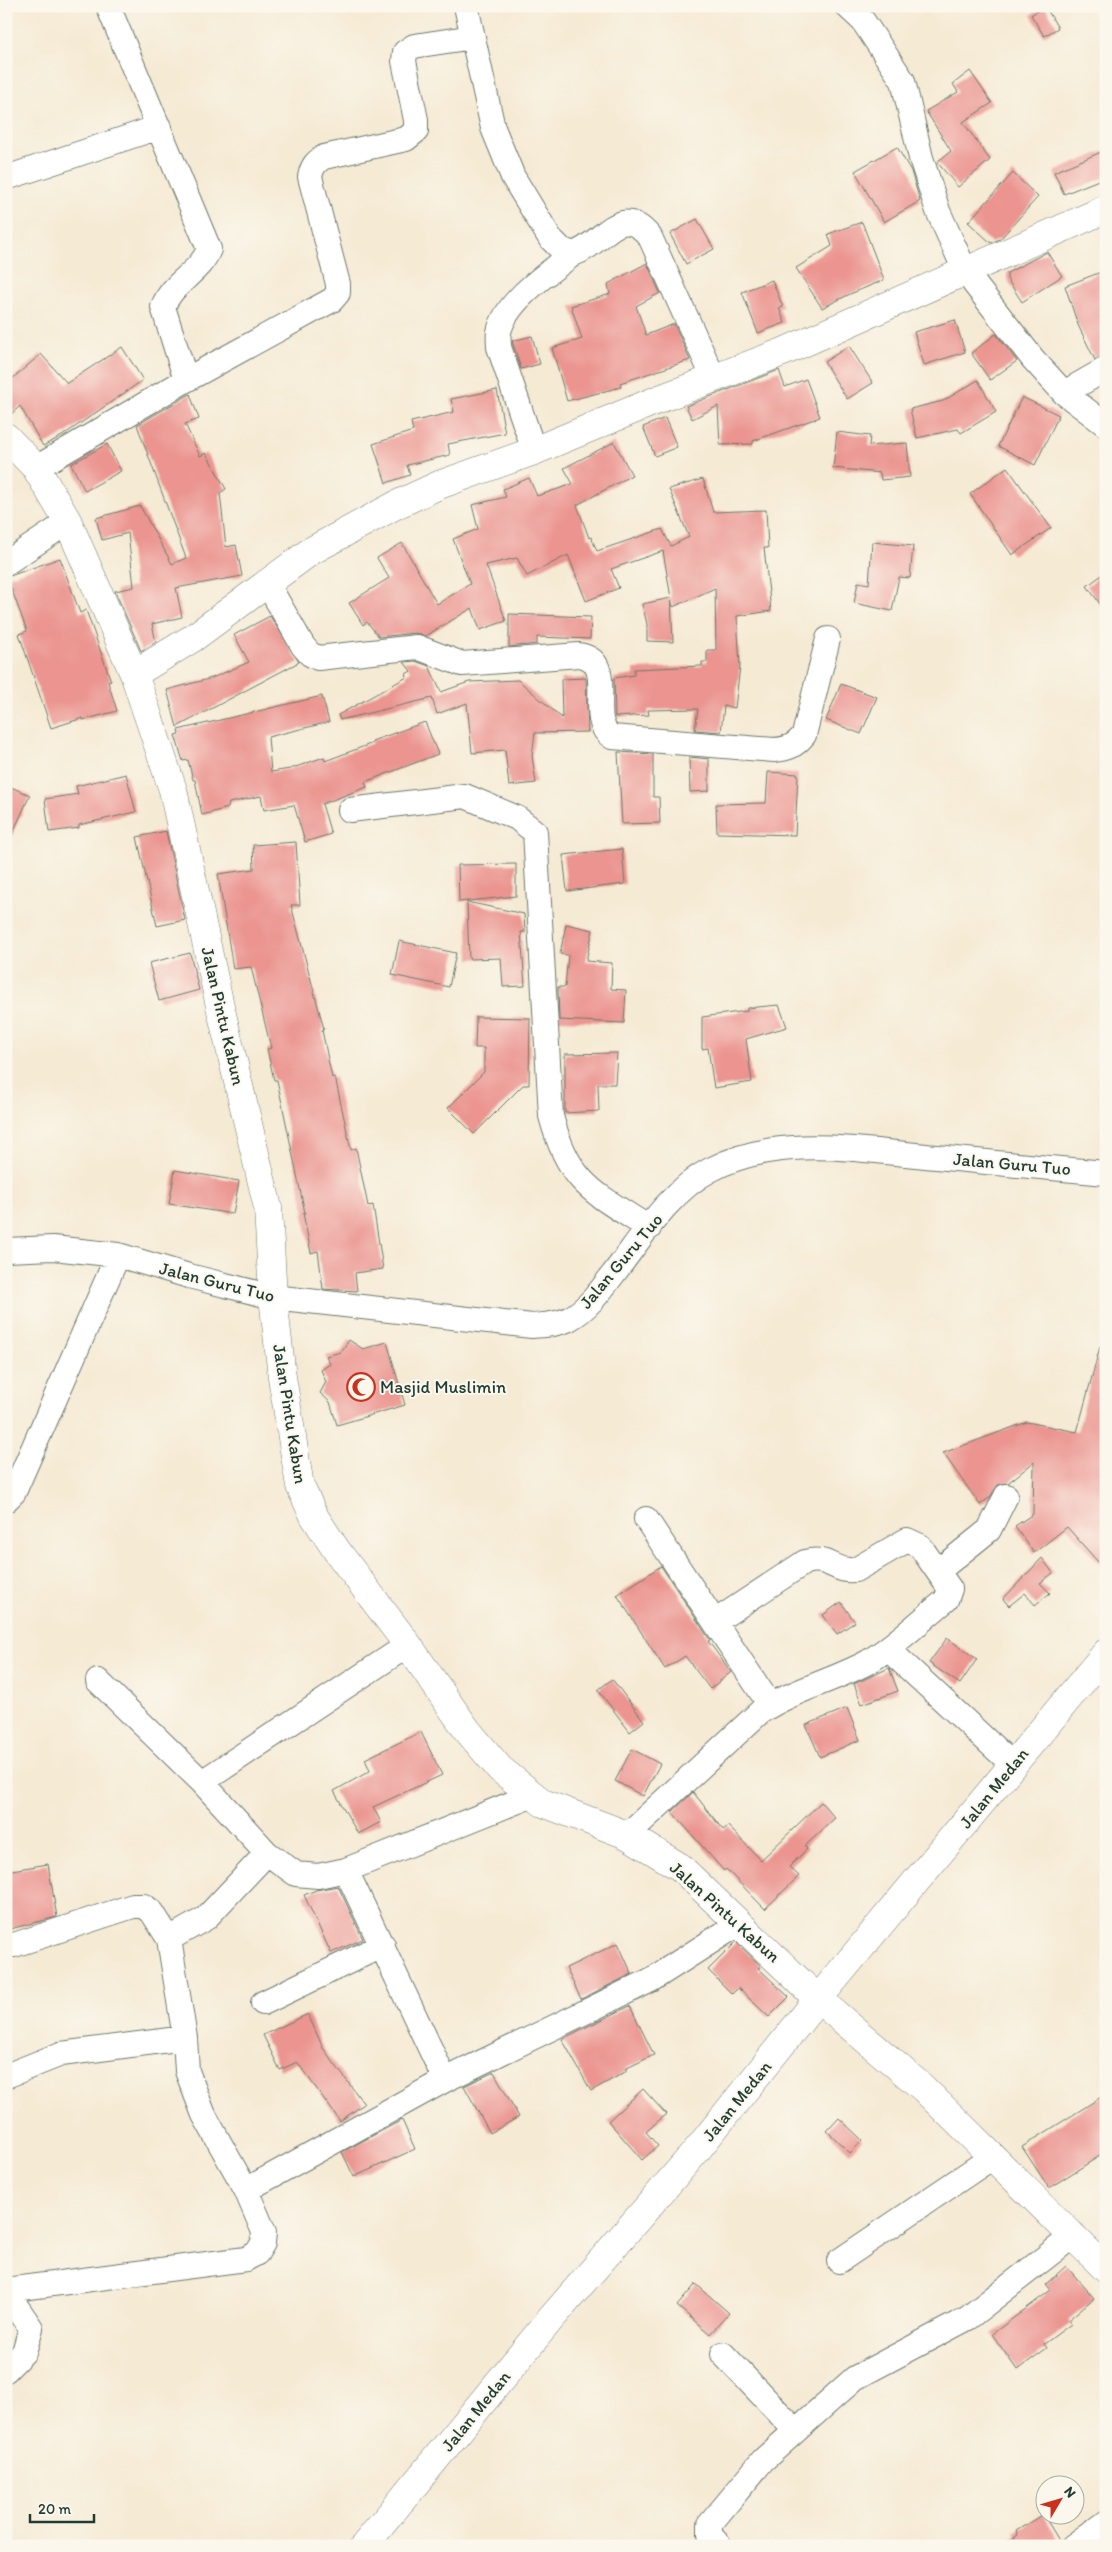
<svg xmlns="http://www.w3.org/2000/svg" width="1112" height="2552" font-family="Itim,sans-serif">
<style>
.building{fill:#eb9490}
.lines{fill:none;stroke-linecap:round;stroke-linejoin:round}
.street-casing{stroke:#6a7a6c;stroke-width:26}
.secondary-casing{stroke:#6a7a6c;stroke-width:29}
.primary-casing{stroke:#6a7a6c;stroke-width:29}
.street{stroke:#fff;stroke-width:24}
.secondary{stroke:#fff;stroke-width:28}
.primary{stroke:#fff;stroke-width:28}
.labels{text-anchor:middle;stroke-width:4;stroke-linejoin:round;paint-order:stroke}
.street-label{font-size:18px;fill:#1f3d34;stroke:#fbf7ec}
.poi-label{font-size:18px;fill:#1f3d34;stroke:#fbf7ec;text-anchor:start}
</style>
<rect width="100%" height="100%" fill="#fbf7ec"/>
<filter id="ink" filterUnits="userSpaceOnUse"><feTurbulence type="fractalNoise" baseFrequency=".02" numOctaves="2"/><feDisplacementMap in="SourceGraphic" scale="10" xChannelSelector="R" yChannelSelector="G"/><feConvolveMatrix kernelMatrix="1 2 1 2 8 2 1 2 1" color-interpolation-filters="sRGB"/></filter>
<filter id="wash" filterUnits="userSpaceOnUse"><feTurbulence type="fractalNoise" baseFrequency=".0096" numOctaves="4" result="noise"/><feDisplacementMap in="SourceGraphic" scale="20" xChannelSelector="R" yChannelSelector="G"/><feGaussianBlur stdDeviation="1.12" result="paint"/><feColorMatrix in="noise" values="0 0 0 0 0 0 0 0 0 0 0 0 0 0 0 0 0 1.4 0 .05"/><feComposite in="paint" operator="in"/></filter>
<g filter="url(#wash)">
<rect width="100%" height="100%" fill="#f5ead4"/>
<g id="blocks">
<path class="building" d="M1045 6 1058 28 1044 36 1031 15Z
M970 71 992 103 963 122 990 160 958 187 937 162 951 151 926 111 958 92 953 84Z
M897 147 911 171 920 201 884 222 855 171Z
M1106 150V177L1064 194 1054 172Z
M1013 173 1038 197 1000 239 991 243 968 222Z
M697 219 714 249 686 264 670 234Z
M862 222 884 280 850 294 822 308 796 268 832 246 828 234Z
M1047 252 1062 276 1022 302 1007 279V273Z
M647 263 660 293 636 306 646 335 674 324 690 360 620 383 621 387 567 401 552 348 582 339 571 306 610 294 608 284Z
M1101 272 1106 283V355L1095 360 1078 325 1065 286Z
M772 280 783 307 779 308 785 323 758 333 742 292Z
M955 320 965 352 924 365 914 332Z
M996 334 1017 361 990 380 971 353Z
M532 336 540 364 521 369 512 341Z
M849 346 873 383 847 399 824 362Z
M122 347 143 380 62 436 43 446 20 406 6 419V384L41 354 67 383Z
M779 370 785 387 806 379 820 417 753 441V444L720 445 718 406 692 419 686 406Z
M978 380 996 412 961 433 958 429 917 438 910 409 943 401Z
M497 390 505 433 448 444 450 455 407 465 410 475 386 483 373 444 413 431 411 422 454 412 451 399Z
M190 394 199 419 185 424 200 456 206 453 226 489 220 493 226 547 236 545 242 576 176 588 182 617 152 624 156 642 141 651 115 591 134 587 128 533 102 540 96 518 140 506 172 564 186 558 137 425Z
M1022 397 1059 415 1035 465 998 446Z
M665 418 677 447 655 456 643 427Z
M837 432 870 436 869 446 907 443 910 477 881 480 880 473 833 468Z
M614 442 632 475 577 505 589 538 591 537 597 551 662 529 671 546 689 537 669 489 703 479 713 512 766 510 768 548H764L771 611 737 616 740 666 735 708 724 706 721 732 695 730 698 709 648 710 649 715 615 717 614 678 634 675V669L702 666V662H707V650H716L715 588 673 607 671 600 673 642 647 641V624L642 604 671 598 663 551 611 569 619 588 586 601 568 555 527 576 517 558 486 565 506 621 480 630 472 608 426 636 415 633 379 637 367 622 363 625 349 603 389 578 377 558 402 543 437 604 470 584 453 539 478 529 472 505 506 497 503 489 529 478 537 496 573 484 564 468Z
M107 444 121 471 85 491 71 464Z
M1007 467 1051 528 1012 555 970 494Z
M872 542 913 546 910 578 899 577 892 611 854 603 858 582 869 584Z
M60 558 80 613 86 610 111 681 108 682 117 711 83 720V718L51 728 19 634 27 631 7 577Z
M1106 572V612L1087 586Z
M509 614 591 617 590 639 537 637V644L509 647Z
M270 616 299 662 177 727 167 690 212 678 249 662 234 635Z
M415 661 429 666 441 692 469 682 518 680 562 718 561 679 586 678 588 732 535 733 532 756 536 783 509 786 505 750 472 753 467 703 437 714 432 698 340 720 338 715 407 677 406 674 411 671 404 662Z
M841 684 877 697 861 734 826 720Z
M322 696 329 722 268 737 271 772 290 769 324 757 325 761 373 743 372 741 425 722 438 754 365 782 367 787 322 804 331 834 305 842 294 805 264 810 261 796 229 803 228 808 202 815 195 780H193L188 760 183 761 175 735 179 734 178 730Z
M618 752 653 754V797H659L660 823 622 824Z
M689 757 709 759V791L690 792Z
M768 772 798 774 795 835 717 833 716 804 766 803Z
M126 774 136 812 79 825V828L49 832 45 799 78 794 76 786Z
M6 785 30 795 6 848Z
M166 831 185 920 157 926 137 837Z
M296 842 300 905H291L324 1029 322 1030 332 1078 335 1077 351 1150 356 1148 368 1206 373 1205 383 1269 355 1273 357 1291 323 1289 318 1251 311 1253 303 1213H305L277 1080H274L267 1049 271 1048 251 967 233 969 218 874 254 869 253 845Z
M622 849 625 884 567 891 563 855Z
M516 864V896L459 902 458 865Z
M467 902 524 914 525 932H521L525 986 503 987 501 958 469 959Z
M566 924 593 930 586 961 612 963 611 989 626 990 624 1023 559 1020 558 987H565L568 955 560 954Z
M399 941 456 953 449 987 392 975Z
M190 953 199 990 159 1001 149 963Z
M779 1005 787 1027 746 1039 752 1082 714 1088 708 1048 702 1049V1017L747 1011V1008Z
M476 1017 530 1018 529 1085H523L474 1134 448 1108 484 1072V1048H475Z
M617 1053 615 1084H598L599 1111 565 1113V1054Z
M175 1170 239 1181 233 1214 169 1204Z
M349 1340 363 1349 387 1342 405 1405 337 1425 330 1402 320 1393 326 1382 321 1370 330 1364 326 1356 341 1352Z
M1100 1347 1106 1348V1463L1103 1491 1106 1495V1571L1067 1527 1034 1553 1015 1526 1033 1514 1034 1462 1008 1483 998 1485 990 1497 980 1505 943 1453 1027 1422 1077 1432Z
M1042 1558 1053 1573 1040 1583 1050 1593 1035 1605 1025 1593 1009 1606 1003 1599Z
M661 1566 710 1640 708 1641 731 1672 710 1689 685 1656 665 1669 617 1595Z
M841 1602 855 1622 837 1634 823 1615Z
M947 1638 977 1659 960 1684 929 1663Z
M889 1668 898 1691 862 1704 854 1684Z
M612 1679 644 1721 630 1732 598 1690Z
M847 1708 860 1740 820 1757 806 1725Z
M421 1732 442 1775 373 1807 381 1822 358 1834 334 1791 370 1771 365 1759Z
M632 1749 660 1764 643 1796 615 1781Z
M693 1792 723 1830 728 1826 761 1860 821 1802 835 1818 805 1846 807 1849 789 1867 799 1876 765 1909 726 1869 724 1871 672 1812Z
M48 1864 57 1917 6 1930V1871Z
M338 1886 363 1939 331 1953 304 1895 316 1890Z
M736 1942 761 1966 758 1968 789 1997 769 2017 738 1988 732 1994 708 1970Z
M618 1943 632 1974 581 1999 566 1968Z
M630 2006 654 2055 625 2069 627 2071 591 2091 562 2039Z
M308 2014 323 2048 364 2104 340 2121 297 2062 280 2070 263 2035Z
M494 2072 519 2117 490 2133 464 2086Z
M643 2089 666 2114 646 2132 658 2146 642 2160 608 2121Z
M1106 2094V2152L1049 2188 1022 2147Z
M839 2118 862 2140 850 2153 827 2131Z
M402 2120 415 2149 354 2177 342 2152Z
M1066 2266 1094 2298 1068 2320 1071 2324 1044 2344 1047 2348 1017 2370 992 2334 1051 2290 1046 2284Z
M696 2284 729 2313 710 2334 677 2306Z
M1043 2514 1060 2542V2546H1003L1018 2535 1016 2531Z"/>
</g>
</g>
<g filter="url(#ink)">
<use href="#blocks" fill-opacity="0" stroke="#6a7a6c" stroke-width="1"/>
<g class="lines">
<defs>
<path id="street" d="M108 6 209 249C200 273 172 282 163 307L186 380
M466 6 493 128 513 177 550 238 561 249 573 254
M847 6 863 21 903 81 921 158 938 211 966 273 1033 359 1064 393 1106 425
M6 178 159 127
M1064 393 1106 369
M534 451 499 347C499 342 498 336 499 332 506 300 550 272 573 254 604 244 620 200 650 237L714 379
M36 468 186 380 332 300 338 293V284L310 177C312 167 315 162 324 157L406 139 416 131V120L404 61 405 52 414 46 473 37
M6 563 68 522
M267 583 303 646 310 654 318 658 417 647 462 664 579 655C620 661 584 720 612 737L774 750C788 749 795 746 804 735L828 639
M350 810 465 796 517 818 535 832 551 1116C569 1184 593 1192 649 1228
M6 1250 53 1248 118 1255 189 1276 273 1297 532 1326C544 1325 557 1325 569 1319 587 1309 599 1293 611 1277 640 1240 668 1192 710 1170 779 1133 863 1151 937 1157 993 1163 1049 1168 1106 1173
M6 1500 14 1492 118 1255
M646 1519 770 1705
M938 1571 989 1530 1006 1496
M888 1649 1013 1765
M98 1681 202 1782 267 1853 296 1874 318 1876 346 1870 533 1795
M202 1782 408 1645
M627 1835 760 1712C793 1690 833 1681 868 1662 896 1645 920 1621 946 1600L950 1589 920 1546 907 1540 855 1570C835 1573 829 1555 805 1562L716 1621
M346 1870 445 2080
M169 1939 206 1918 267 1853
M6 1944 14 1945 133 1906H144L152 1912 169 1939 185 2038 187 2071 204 2115 246 2190 264 2232 263 2243 257 2253 246 2259 6 2290
M263 2003 383 1945
M6 2076 61 2054 185 2038
M246 2190 445 2080 651 1980 740 1923
M839 2261 994 2156
M6 2291 31 2328 24 2352 6 2370
M723 2354 795 2430
M720 2546 710 2535V2524L763 2460 855 2378 968 2318 1074 2235
M1073 2546 1106 2522"/>
<path id="secondary" d="M6 437 36 468 68 522 134 674 173 790 220 1006 268 1208 273 1297 282 1377 300 1486 314 1516 337 1551 408 1645 467 1730 500 1769 543 1803 627 1835 680 1867 818 1999 923 2088 1106 2269
M134 674 193 638 311 551 396 505 439 485 534 451 662 398 783 352 1106 209"/>
<path id="primary" d="M364 2546 549 2321 697 2150 818 1999 1106 1653"/>
</defs>
<use href="#street" class="street-casing"/>
<use href="#secondary" class="secondary-casing"/>
<use href="#primary" class="primary-casing"/>
<use href="#street" class="street"/>
<use href="#secondary" class="secondary"/>
<use href="#primary" class="primary"/>
</g>
</g>
<defs>
<symbol id="mosque-ring" viewBox="-11 -11 22 22"><circle r="9.5" fill="#fbf7ec" stroke="#c8321e" stroke-width="1.5"/><path d="M3.5-4.9A6 6 0 1 0 3.5 4.9A5 5 0 1 1 3.5-4.9Z" fill="#c8321e"/></symbol>
</defs>
<g fill-rule="evenodd">
<use href="#mosque-ring" x="345" y="1371" width="32" height="32"/>
</g>
<g class="labels">
<g class="street-label">
<text transform="translate(223 1016) rotate(77)" y="6">Jalan Pintu Kabun</text>
<text transform="translate(1012 1164) rotate(5)" y="6">Jalan Guru Tuo</text>
<text transform="translate(621 1261) rotate(-50)" y="6">Jalan Guru Tuo</text>
<text transform="translate(217 1282) rotate(14)" y="6">Jalan Guru Tuo</text>
<text transform="translate(290 1414) rotate(81)" y="6">Jalan Pintu Kabun</text>
<text transform="translate(994 1788) rotate(-51)" y="6">Jalan Medan</text>
<text transform="translate(725 1912) rotate(42)" y="6">Jalan Pintu Kabun</text>
<text transform="translate(737 2101) rotate(-51)" y="6">Jalan Medan</text>
<text transform="translate(476 2411) rotate(-51)" y="6">Jalan Medan</text>
</g>
<g class="poi-label">
<text x="380" y="1393">Masjid Muslimin</text>
</g>
</g>
<rect width="1112" height="2552" fill="none" stroke="#fbf7ec" stroke-width="25"/>
<g transform="translate(1060 2500) rotate(52)"><circle r="24" fill="#fbf7ec" stroke="#a3ada2"/>
<path d="M0-4L9 19L0 12L-9 19Z" fill="#c8321e"/>
<text y="-8" font-size="14" font-weight="bold" text-anchor="middle" fill="#1f3d34">N</text>
</g>
<path d="M30 2514v8h64v-8" fill="none" stroke="#1f3d34" stroke-width="2.5"/>
<text x="38" y="2514" font-size="15" fill="#1f3d34" stroke="#fbf7ec" stroke-width="4" paint-order="stroke">20 m</text>
</svg>
